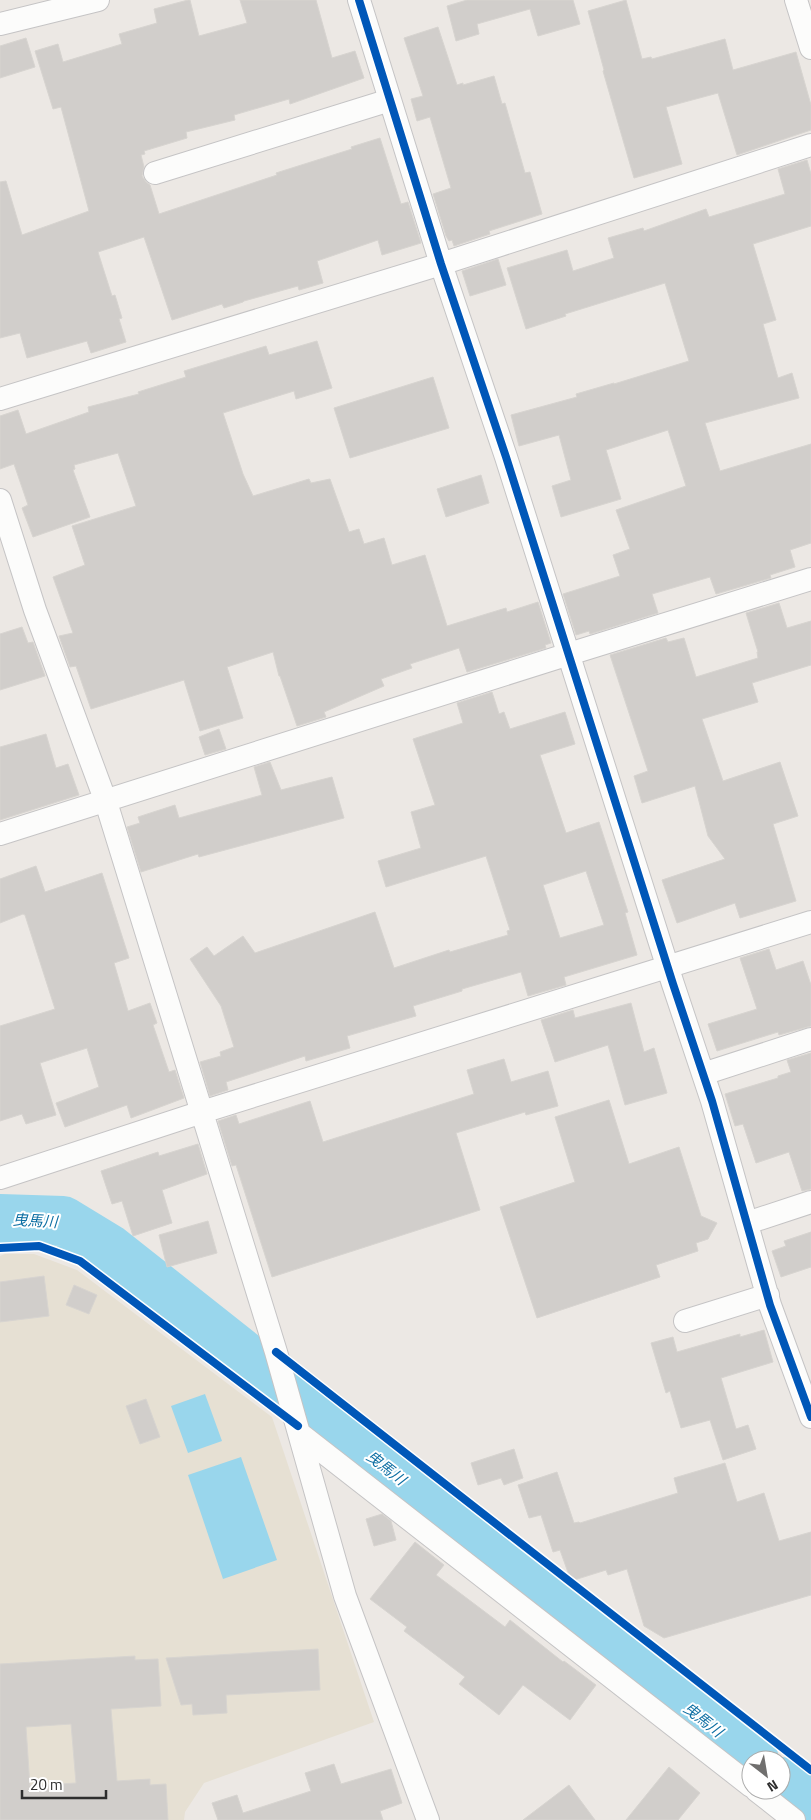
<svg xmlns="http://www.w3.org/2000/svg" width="811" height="1820" font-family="'Titillium Web','Noto Sans JP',sans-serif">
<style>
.education{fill:#e6e0d3}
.water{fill:#99d6ec}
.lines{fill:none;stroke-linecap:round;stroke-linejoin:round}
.river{stroke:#99d6ec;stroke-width:50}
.building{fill:#d1cecb;stroke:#d7d4d0;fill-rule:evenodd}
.street-casing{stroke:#c5c4c5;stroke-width:24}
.street{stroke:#fcfcfb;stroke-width:22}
.cycleway-casing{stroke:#fff;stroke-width:11}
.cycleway{stroke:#0057b8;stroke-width:8}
.labels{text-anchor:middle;stroke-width:4;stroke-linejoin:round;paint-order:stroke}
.water-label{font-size:15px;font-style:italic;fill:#0d6fa3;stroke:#fff}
</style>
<rect width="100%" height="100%" fill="#ece8e4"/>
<path class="education" d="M5 1254H34L77 1270 272 1417 374 1722 204 1783 185 1812 184 1820H0V1256Z"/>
<path class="water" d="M205 1394 222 1441 188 1453 171 1406Z
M241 1457 277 1560 223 1579 188 1475Z"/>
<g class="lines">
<path class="river" d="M0 1219 63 1221 109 1249 754 1760
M781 1782 811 1806"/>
</g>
<path class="building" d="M188 0H190L199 36 247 23 240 0H316L332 58 355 51 364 78 290 104 289 99 234 115 235 120 186 132 187 138 144 151 145 154 141 155 144 167 142 176 146 182 150 185 159 214 277 175 276 173 352 149 351 147 380 138 401 204 408 202 421 243 382 255 378 240 317 261 323 283 299 290 298 286 244 301 243 302 224 308 222 304 172 320 144 237 98 252 112 296 115 295 122 318 119 319 126 342 91 353 87 341 27 358 20 333 0 338V182L6 181 22 235 89 211 61 107 53 109 35 51 58 44 63 62 122 44 119 34 157 23 154 9Z
M467 0H573L580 24 538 36 530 9 477 24 479 34 456 41 447 6Z
M626 0 642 59 651 57 652 59 725 39 733 70 796 52 811 105V130L737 155 718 93 666 107 682 164 634 178 603 71 604 70 588 11Z
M438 27 457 85 463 83V85L494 76 502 104 505 103 525 173 530 172 542 214 489 231 490 234 454 246 452 240 449 241 446 236 433 194 451 188 430 117 417 121 411 99 423 96 404 38Z
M26 38 35 67 0 78V46Z
M807 160 811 174V226L753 244 776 320 763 324 778 378 792 373 799 398 705 423 720 471 811 444V543L790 550 795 567 770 575 771 578 716 594 710 577 652 594 658 613 590 634 589 631 576 635 563 594 620 576 613 555 630 549 616 510 686 486 668 430 606 450 621 499 561 517 552 486 571 480 559 435 519 446 511 415 577 397 576 394 614 383V384L689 361 665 283 565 314 566 316 526 329 507 268 567 250 573 271 614 258 608 238 643 228 644 231 706 209 709 217 785 194 778 169Z
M498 259 506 285 470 296 462 271Z
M317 341 332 388 296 399 294 391 223 413 243 474 253 496 309 479 311 483 330 479 349 532 359 529 364 544 384 538 392 565 425 555 447 626 506 608 507 612 538 602 551 643 545 645 546 648 467 672 459 648 410 664 412 668 381 679 384 686 324 712 326 717 297 726 280 676H279L273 652 227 667 243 718 200 731 184 680 91 709 76 666 70 667 59 636 73 633 53 577 85 565 72 526 136 506 118 453 74 465 75 469 73 470 90 517 33 537 22 508 28 505 14 464 0 469V416L18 410 26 434 89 412 88 407 139 394 138 392 186 377 184 371 266 346 269 355Z
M433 377 449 428 350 458 334 408Z
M481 475 489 503 446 517 437 489Z
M779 603 787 628 811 621V665L752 683 758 702 702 719 723 781 780 762 798 816 773 824 796 901 740 918 735 903 677 923 662 880 725 859 708 836 695 786 642 803 634 776 648 771 610 655 666 638 668 642 684 638 696 677 758 658 757 652H758L746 613Z
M22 627 28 643 33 642 45 676 0 690V634Z
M492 692 499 714 504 712 510 729 565 712 575 744 540 755 566 833 599 822 628 912 625 913 637 955 564 977 566 985 528 996 521 972 462 989V991L413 1006 416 1016 347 1036 350 1048 306 1061 305 1056 226 1082 228 1090 210 1096 200 1062 221 1056 220 1052 234 1047 221 1006 190 959 207 947 214 956 243 936 255 953 375 912 394 968 449 950 450 952 508 935 507 931 510 930 486 856 386 887 378 861 421 848 411 812 435 805 413 739 463 723 457 703ZM586 871 604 925 560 938 543 885Z
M219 729 226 749 205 755 199 737Z
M46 734 56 768 68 764 79 795 0 820V747Z
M270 762 281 790 332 777 344 818 199 857 198 854 141 872 127 827 140 823 138 817 175 805 179 818 262 795 254 767Z
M36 866 45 892 102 873 129 958 114 963 128 1011 150 1003 157 1023 153 1025 169 1072 175 1070 184 1098 131 1118 127 1105 65 1127 56 1103 99 1087 87 1048 40 1063 56 1115 26 1124 22 1114 0 1121V1026L55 1009 25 915 23 914 0 923V879Z
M769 949 776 970 803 961 811 985V1026L779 1035 778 1032 717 1051 708 1024 757 1009 740 958Z
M631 1003 644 1052 654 1048 667 1093 625 1105 608 1045 555 1062 541 1020 573 1010 575 1018Z
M811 1053V1189L802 1191 789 1152 756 1163 743 1124 735 1126 725 1094 778 1078V1076L791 1072 787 1060Z
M504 1059 511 1082 548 1071 558 1106 526 1115 525 1112 456 1133 480 1210 272 1277 236 1165 232 1166 218 1121 236 1115 239 1124 310 1101 323 1142 474 1094 467 1070Z
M609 1100 629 1164 679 1147 701 1216 717 1223 708 1239 696 1243 698 1251 656 1265 660 1277 537 1318 500 1207 575 1182 555 1117Z
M198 1144 207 1174 162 1190 172 1223 133 1236 122 1201 112 1204 101 1171 158 1152 159 1156Z
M208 1221 217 1253 167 1267 159 1235Z
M811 1232V1267L781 1277 772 1251 786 1246 784 1241Z
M44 1276 49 1316 0 1322V1282Z
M74 1285 97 1295 89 1314 66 1305Z
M764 1330 773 1362 721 1378 736 1429 748 1425 756 1449 723 1460 710 1420 681 1428 670 1391 666 1393 651 1343 673 1337 677 1352 740 1334V1337Z
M146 1399 160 1437 140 1444 126 1406Z
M514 1449 523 1478 504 1485 501 1478 478 1485 471 1463Z
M725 1463 737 1502 764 1493 779 1541 811 1532V1595L664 1638 644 1626 627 1569 608 1575 606 1570 571 1581 560 1550 553 1552 541 1515 529 1518 518 1485 557 1472 574 1523 579 1522 580 1523 678 1493 674 1478Z
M382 1514 391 1521 396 1540 374 1546 366 1519Z
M415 1542 444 1565 436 1575 505 1627 510 1620 563 1662 564 1661 596 1685 570 1720 523 1685 499 1715 459 1684 465 1677 404 1631 407 1627 370 1599Z
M318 1649 320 1690 226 1695 227 1713 193 1715 192 1704 181 1705 166 1658Z
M135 1656V1660L158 1659 161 1706 111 1709 117 1781 150 1779V1785L166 1784 168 1820H0V1664ZM71 1724 76 1783 30 1786 26 1727Z
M334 1764 341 1784 391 1769 402 1803 380 1811 383 1820H218L212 1803 237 1795 243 1813 311 1791 305 1773Z
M669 1767 700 1793 678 1820H626Z
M569 1785 595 1820H523Z"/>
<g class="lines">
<defs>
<path id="street" d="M359 0 441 264 506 457 673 984 712 1101 770 1305 811 1417
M796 0 811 48
M0 24 98 0
M155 173 390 100
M0 399 441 264 811 145
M0 500 35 610 106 802 276 1352 345 1596 428 1820
M0 834 569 654 811 579
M703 1074 811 1039
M0 1178 202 1112 811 922
M747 1223 811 1202
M685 1321 768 1295
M300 1434 751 1786
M756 1790 794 1820"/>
</defs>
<use href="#street" class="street-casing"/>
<use href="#street" class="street"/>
<defs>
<path id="cycleway" d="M359 0 441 264 506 457 673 984 712 1101 770 1305 811 1417
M0 1248 39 1246 80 1261 298 1426
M276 1352 811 1770"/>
</defs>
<use href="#cycleway" class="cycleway-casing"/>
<use href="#cycleway" class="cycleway"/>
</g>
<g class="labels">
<g class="water-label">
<text transform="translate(35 1221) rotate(3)" y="5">曳馬川</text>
<text transform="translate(386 1468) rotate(38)" y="5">曳馬川</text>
<text transform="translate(703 1720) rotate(38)" y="5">曳馬川</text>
</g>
</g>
<g transform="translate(766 1775) rotate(149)"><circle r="24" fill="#ffffff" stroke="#ababab"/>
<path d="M0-4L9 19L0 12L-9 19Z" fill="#706f6e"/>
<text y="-8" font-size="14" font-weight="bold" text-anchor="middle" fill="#2e2e2e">N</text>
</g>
<path d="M22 1790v8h84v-8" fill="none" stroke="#2e2e2e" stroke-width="2.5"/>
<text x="30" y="1790" font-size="15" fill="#2e2e2e" stroke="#ffffff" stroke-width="4" paint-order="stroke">20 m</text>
</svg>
